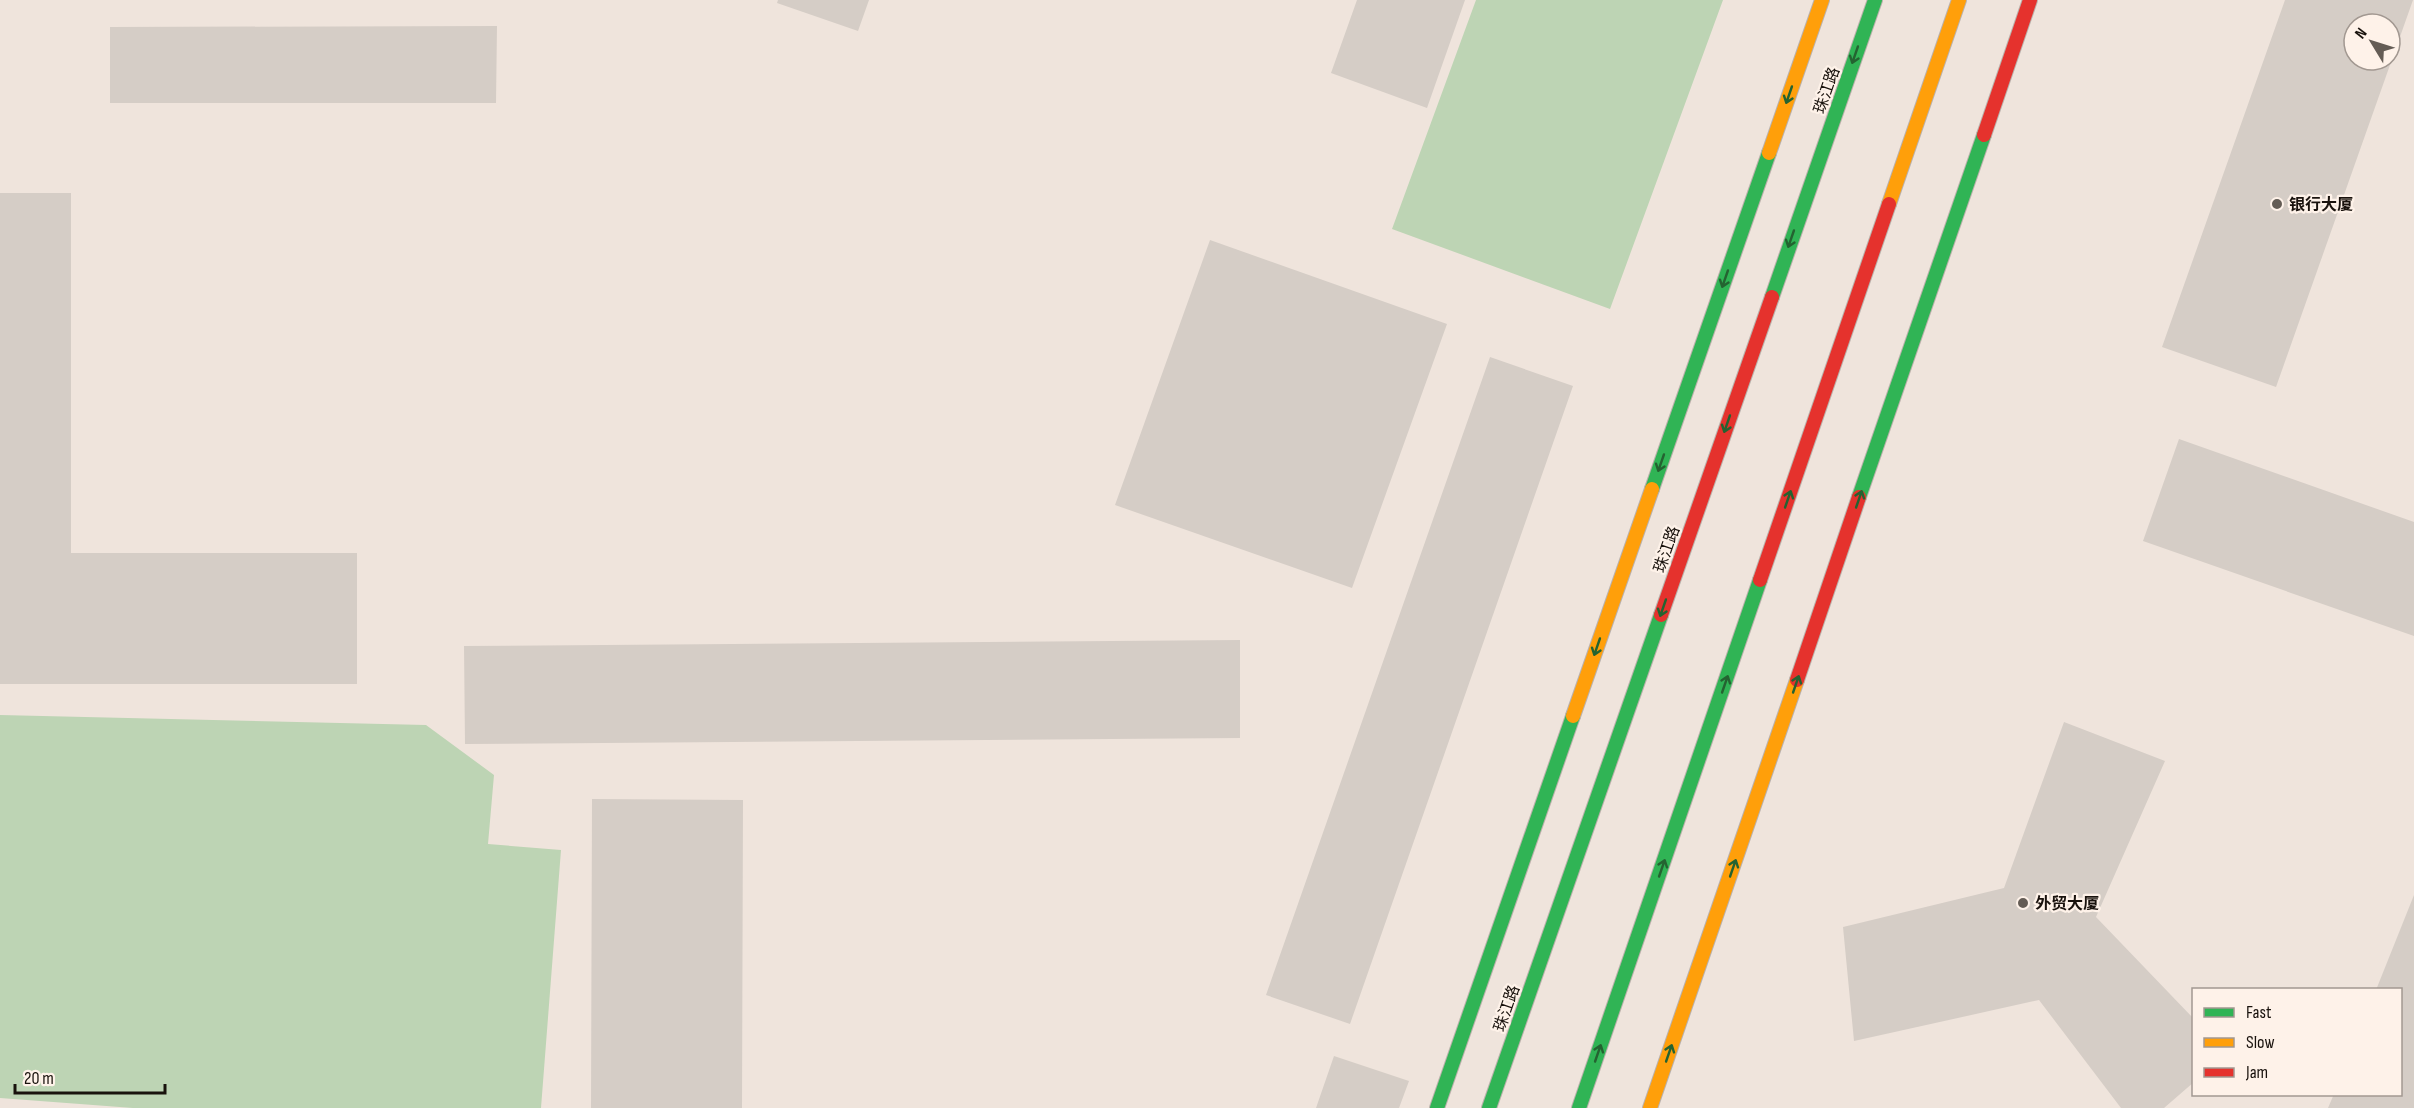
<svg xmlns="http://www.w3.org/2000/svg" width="2414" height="1108" font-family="'Sofia Sans Condensed','Noto Sans SC',sans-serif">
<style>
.green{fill:#bdd4b4}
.building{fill:#d5cdc6;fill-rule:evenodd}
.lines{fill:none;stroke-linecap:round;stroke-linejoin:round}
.fast-casing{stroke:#bab1ab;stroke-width:16}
.slow-casing{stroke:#bab1ab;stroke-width:16}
.jam-casing{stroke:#bab1ab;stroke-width:16}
.fast{stroke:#30b455;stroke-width:14}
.slow{stroke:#ff9f0a;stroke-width:14}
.jam{stroke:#e5322d;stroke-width:14}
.oneway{stroke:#246331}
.poi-dot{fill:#645c55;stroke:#fef2e9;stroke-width:2}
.labels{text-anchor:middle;stroke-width:4.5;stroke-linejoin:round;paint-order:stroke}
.street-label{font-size:16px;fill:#19120d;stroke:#fef2e9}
.poi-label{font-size:16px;font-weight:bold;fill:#19120d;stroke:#fef2e9;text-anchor:start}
</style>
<rect width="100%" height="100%" fill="#efe4dc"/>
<path class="green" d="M1476 0H1723L1610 309 1392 229Z
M0 715 426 725 494 775 488 844 561 850 541 1108H133L0 1098Z"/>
<path class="building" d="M778 0H869L858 31 777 3Z
M1357 0H1465L1427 108 1331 73Z
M2285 0H2413L2276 387 2162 347ZM2354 24H2390V60H2354Z
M497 26 496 103H110V27Z
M0 193H71V553H357V684H0Z
M1210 240 1447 324 1352 588 1115 505Z
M1490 357 1573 386 1350 1024 1266 995Z
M2179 439 2414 522V636L2143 541Z
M1240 640V738L465 744 464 646Z
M2064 722 2165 761 2096 917 2194 1019V1082L2164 1108H2121L2039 1000 1854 1041 1843 927 2004 888Z
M592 799 743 800 742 1108H591Z
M2414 895V1108H2328L2334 1094H2400V990H2376Z
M1334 1056 1409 1081 1399 1108H1316Z"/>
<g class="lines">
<defs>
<path id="fast" d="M1772 297 1875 0
M1652 489 1769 153
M1859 497 1984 135
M1437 1108 1573 716
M1489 1108 1661 615
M1579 1108 1760 580"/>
<path id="slow" d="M1769 153 1822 0
M1889 204 1959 0
M1573 716 1652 489
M1650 1108 1797 680"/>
<path id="jam" d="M1984 135 2030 0
M1760 580 1889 204
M1661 615 1772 297
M1797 680 1859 497"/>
</defs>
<use href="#fast" class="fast-casing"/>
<use href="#slow" class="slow-casing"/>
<use href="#jam" class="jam-casing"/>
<use href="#fast" class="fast"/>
<use href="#slow" class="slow"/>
<use href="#jam" class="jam"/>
</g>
<defs><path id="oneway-shaft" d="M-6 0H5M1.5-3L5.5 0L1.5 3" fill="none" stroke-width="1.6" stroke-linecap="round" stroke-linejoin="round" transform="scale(1.5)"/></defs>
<g class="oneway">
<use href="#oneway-shaft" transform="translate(1855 55) rotate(109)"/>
<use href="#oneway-shaft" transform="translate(1789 95) rotate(109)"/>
<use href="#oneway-shaft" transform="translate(1791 239) rotate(109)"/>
<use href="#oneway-shaft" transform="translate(1725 279) rotate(109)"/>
<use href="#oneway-shaft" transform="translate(1727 424) rotate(109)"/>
<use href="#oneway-shaft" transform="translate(1661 463) rotate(109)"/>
<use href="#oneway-shaft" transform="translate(1788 499) rotate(-71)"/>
<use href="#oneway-shaft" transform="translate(1859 499) rotate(-71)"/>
<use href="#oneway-shaft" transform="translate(1663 608) rotate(109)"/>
<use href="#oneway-shaft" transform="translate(1597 647) rotate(109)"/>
<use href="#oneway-shaft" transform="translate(1725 684) rotate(-71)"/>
<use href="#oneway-shaft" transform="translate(1796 684) rotate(-71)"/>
<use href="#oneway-shaft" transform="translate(1662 868) rotate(-71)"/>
<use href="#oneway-shaft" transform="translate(1733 868) rotate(-71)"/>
<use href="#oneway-shaft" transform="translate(1598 1053) rotate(-71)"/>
<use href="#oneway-shaft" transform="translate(1669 1053) rotate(-71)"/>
</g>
<g class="poi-dot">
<circle cx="2277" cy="204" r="6"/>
<circle cx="2023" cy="903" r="6"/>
</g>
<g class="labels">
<g class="street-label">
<text transform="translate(1826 90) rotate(-71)" y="6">珠江路</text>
<text transform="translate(1666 549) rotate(-71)" y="6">珠江路</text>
<text transform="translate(1506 1008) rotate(-71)" y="6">珠江路</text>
</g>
<g class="poi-label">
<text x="2289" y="210">银行大厦</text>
<text x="2035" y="909">外贸大厦</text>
</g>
</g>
<rect x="2192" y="988" width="210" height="108" fill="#fef2e9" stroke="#a29891" stroke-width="1.5"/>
<rect x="2204" y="1008" width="30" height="9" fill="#30b455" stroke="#a29891" stroke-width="1.5"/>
<text x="2246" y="1018" font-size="18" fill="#19120d">Fast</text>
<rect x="2204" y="1038" width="30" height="9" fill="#ff9f0a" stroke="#a29891" stroke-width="1.5"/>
<text x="2246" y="1048" font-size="18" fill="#19120d">Slow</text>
<rect x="2204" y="1068" width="30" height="9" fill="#e5322d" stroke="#a29891" stroke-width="1.5"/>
<text x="2246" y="1078" font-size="18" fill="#19120d">Jam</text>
<g transform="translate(2372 42) rotate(308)"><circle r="28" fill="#fef2e9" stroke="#a29891" stroke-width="1.5"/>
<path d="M0-4.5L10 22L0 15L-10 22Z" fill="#645c55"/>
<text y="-9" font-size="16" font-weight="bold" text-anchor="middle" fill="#19120d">N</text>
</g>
<path d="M15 1084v9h150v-9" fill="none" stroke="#19120d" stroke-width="3"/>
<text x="24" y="1084" font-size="18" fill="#19120d" stroke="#fef2e9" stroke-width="4.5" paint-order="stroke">20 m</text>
</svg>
